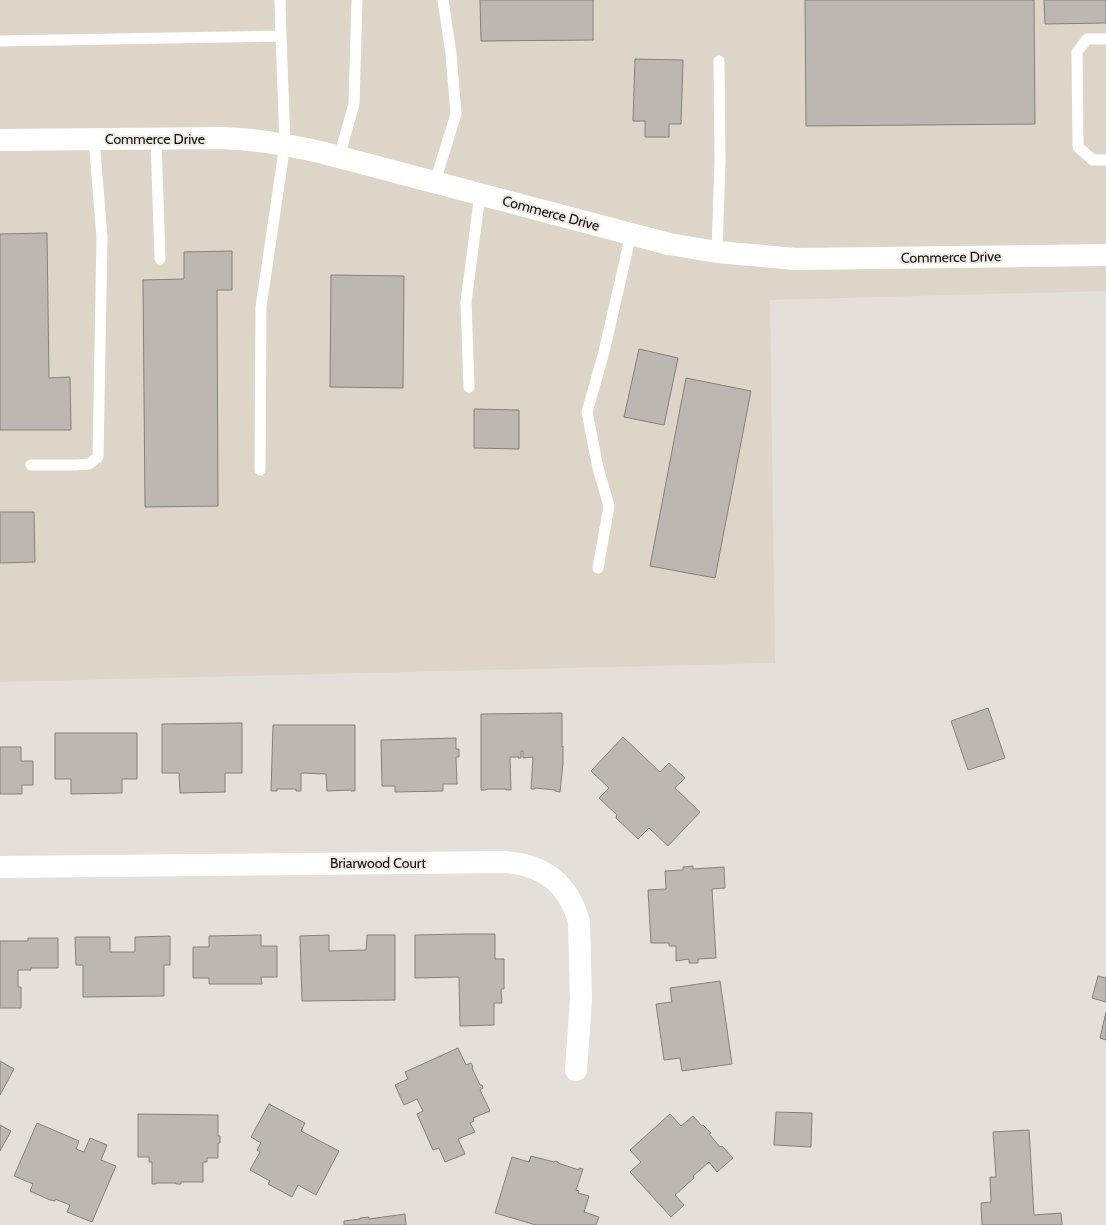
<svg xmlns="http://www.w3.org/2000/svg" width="1106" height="1225" font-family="Cabin,sans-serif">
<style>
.built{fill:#ddd5c7}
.building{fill:#bcb8b1;stroke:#84817a}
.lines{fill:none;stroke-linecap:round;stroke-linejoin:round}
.service{stroke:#fff;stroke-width:11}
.minor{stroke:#fff;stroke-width:22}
.labels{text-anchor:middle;stroke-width:4;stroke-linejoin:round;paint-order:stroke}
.street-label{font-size:14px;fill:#11100e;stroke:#f1ede6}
</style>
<rect width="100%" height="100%" fill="#e4e0d9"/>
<path class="built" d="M0 0H1106V291L770 300 775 663 0 682Z"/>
<path class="building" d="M480 0H593V40L481 41Z
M805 0H1034L1035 124 806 126Z
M1044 0H1106V23L1045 24Z
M635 59 683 60 681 124H669V137H645V121H633Z
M47 233 49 378 70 377 71 430H0V234Z
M232 251V290H217L218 506 145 507 143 280 184 279V252Z
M331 275 404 276 403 388 330 387Z
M639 349 678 358 664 425 624 417Z
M686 378 751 391 715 578 650 566Z
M474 409 519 410V449L474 448Z
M0 512H34L35 562 0 563Z
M988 708 1005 758 968 770 951 721Z
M562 713V747L563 746V763L560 792 555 791V790L535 788V789H531L533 757 523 758V751H521V758H518L519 757H510L511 790H506V789H487L486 790H481V714Z
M242 723V773H225V792L180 793 179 773H162V724Z
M273 725H355V791H351V790L327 791 326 774 301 773V791H296V789H277V791H271Z
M55 733H137V779H122V793L71 794V779H55Z
M623 737 660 772 669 763 685 778 675 788 700 812 668 846 649 828 638 839 616 818 617 815 599 798 609 788 591 771Z
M456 738V749H459V757H456L457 784H443V791L395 792V786H382L381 740Z
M0 747H21V761H33V785H22V794H0Z
M693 866V869L724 867 725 888 712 889 716 958 698 959V963H689V959L676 961V946H669V943H651L648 890 666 889 665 871 683 870V867Z
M462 934H495V959H504V989H501L502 1003H494V1025L460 1026 459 977 415 978V935Z
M261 935V946H277V977H261L262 984H209V978H193V947H209V936Z
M329 935V951L366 950 367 935H395V1000L302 1001 300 936Z
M170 936V965H164V996L83 997V965H76L75 937H110V952H135V937Z
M28 938H58V968H31V970H18V987H21V1008H0V941H28Z
M1098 976 1106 978V1002L1092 998Z
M720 981 732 1064 682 1071 680 1058 664 1060 656 1004 672 1002 670 988Z
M1106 1012V1040L1100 1038Z
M458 1048 466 1065 471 1063 473 1067 472 1068 480 1085H482L483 1088 480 1090 490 1111 473 1118 474 1121 470 1123 475 1132 458 1139 465 1154 445 1162 439 1148 433 1150 417 1114 423 1111 417 1099 404 1105 395 1085 408 1079 405 1072Z
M0 1061 14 1069 0 1095Z
M269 1104 305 1123 301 1131 339 1151 316 1195 298 1185 292 1197 268 1184 270 1181 250 1170 260 1152 257 1150 261 1143 251 1137Z
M776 1112 812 1113 811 1147 774 1145Z
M138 1114 218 1115V1136H220V1143H218V1158H207V1162H203V1182H181V1184H176V1183H156V1184H152V1162H149V1157H138Z
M670 1114 681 1126 693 1116 702 1126 703 1125 711 1133 709 1134 720 1147 722 1146 733 1158 717 1172 709 1162 693 1176 694 1178 675 1195 684 1205 671 1217 630 1172 641 1162 630 1150Z
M37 1123 79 1141 76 1149 84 1152 90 1138 107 1145 101 1160 116 1166 92 1222 67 1212 70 1205 55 1199V1201L50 1200 30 1191 33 1184 14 1176Z
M0 1125 11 1131 0 1151Z
M1029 1130 1034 1215 1061 1213 1062 1225H982L981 1203 991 1202 990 1177H996L993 1132Z
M531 1156 554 1162 555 1161 558 1162V1163L579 1170V1168L583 1169 576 1190 579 1191 578 1193 589 1196 584 1212 599 1217 596 1225H536L495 1213 512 1157 529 1162Z
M405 1214 406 1225H344V1221L360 1219V1218L369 1217V1219Z"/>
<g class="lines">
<path class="service" d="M280 0 281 36
M1106 39H1087L1077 52 1078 147 1093 160H1106
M0 41 281 36 285 144 261 307 260 470
M156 139 160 259
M339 157 354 104 357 0
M435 182 456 114 451 54 443 0
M717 252 720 161 719 61
M469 387 466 302 480 194
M31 465H75L89 464 98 457 102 237 94 139
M598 568 609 506 598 468 587 412 604 352 631 234"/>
<path class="minor" d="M0 140 222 138C257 139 290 145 324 153L669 244 717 252 796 259 1106 255
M0 867 506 862C545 865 569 885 579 922L581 1000 576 1070"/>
</g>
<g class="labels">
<g class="street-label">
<text x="155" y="144">Commerce Drive</text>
<text transform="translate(551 213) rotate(15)" y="5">Commerce Drive</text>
<text transform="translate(951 257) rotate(-1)" y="5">Commerce Drive</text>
<text x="378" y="868">Briarwood Court</text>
</g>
</g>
</svg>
